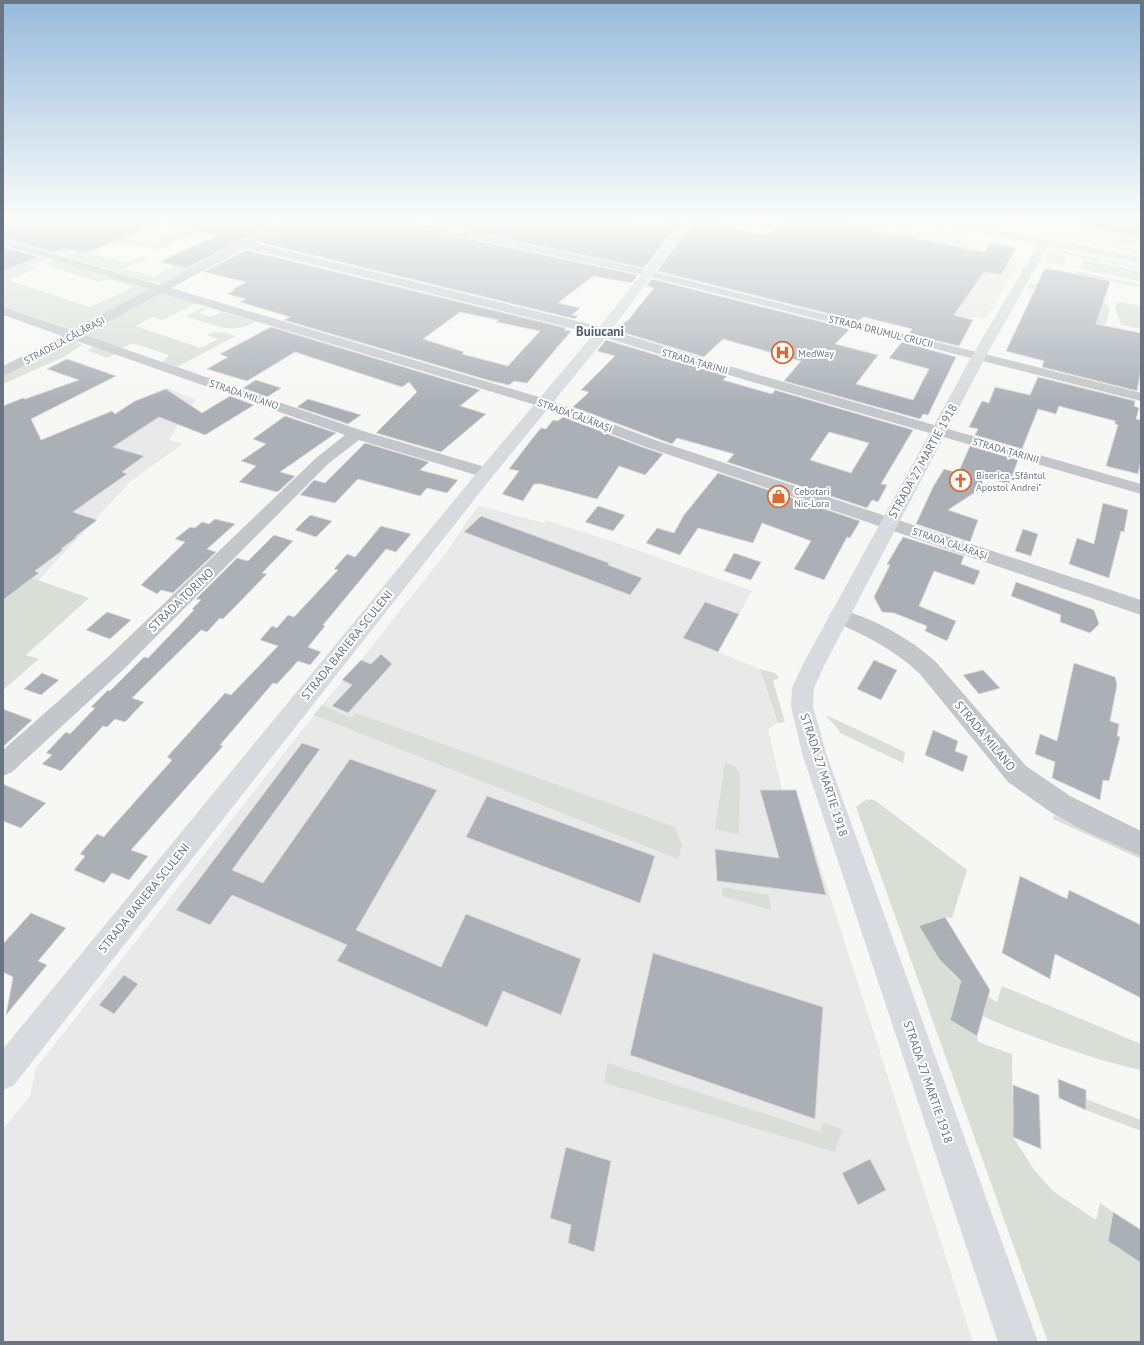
<svg xmlns="http://www.w3.org/2000/svg" width="1144" height="1345" font-family="'PT Sans',sans-serif">
<style>
.built{fill:#e8e9e8}
.green{fill:#d9ded6}
.building{fill:#aab0b6;stroke:#d9d9d7;fill-rule:evenodd}
.lines{fill:none;stroke-linecap:round;stroke-linejoin:round}
.minor{fill:#c3c6ca;fill-rule:evenodd}
.major{fill:#d7dade;fill-rule:evenodd}
.labels{text-anchor:middle;stroke-width:4;stroke-linejoin:round;paint-order:stroke}
.far-street-label{font-size:10px;fill:#697584;stroke:#fff}
.far-poi-label{font-size:10px;fill:#697584;stroke:#fff;text-anchor:start}
.street-label{font-size:12px;fill:#697584;stroke:#fff}
.far-district-label{font-size:13px;font-weight:bold;fill:#565f6a;stroke:#fff}
</style>
<rect width="100%" height="100%" fill="#f7f8f5"/>
<path class="built" d="M70 217H207V222L147 245 62 224Z
M828 217H852L879 222 867 235 819 226Z
M1003 217H1141V248L1009 224 1021 220Z
M886 223 982 241 972 256 873 236Z
M982 256 1018 263 986 319 974 317 973 319 950 314Z
M167 388 196 400 185 412 169 440 183 444 131 481 38 581 32 578 3 600V482L135 401Z
M479 506 544 523 546 520 620 544 752 591 718 652 760 669 778 723 768 729 782 790H796L973 1342H3V1129L30 1096 36 1068 322 705 361 660 449 549 465 524Z"/>
<path class="green" d="M615 217H618L671 226 641 233 649 226 612 218Z
M872 217H883L968 233 967 235Z
M207 222 223 224 190 239 183 238 165 246 167 247 158 249 105 241 62 253 57 252 84 242 42 241 29 246 25 245 78 228 147 245Z
M767 222 782 223 774 229 745 223Z
M224 230 253 237 162 283 147 281 65 256 87 247 85 253 128 263 143 256 149 258 124 269 156 277 163 273H160L238 236Z
M1034 231 1137 250 1133 251 1037 233Z
M1056 250 1141 267V269L1052 251Z
M1049 253 1067 257 1063 265 1048 262 1046 259Z
M42 257 46 258 32 266 37 268 8 280 90 307 128 290 132 286 109 279 99 282 49 266V262L55 260 153 289 75 330 3 307V271Z
M1083 260 1141 271V281L1080 269Z
M1076 271 1141 285V287L1074 274Z
M1030 283 1101 299 1110 309 1106 324 1094 327 1102 303 1027 288Z
M163 292 196 303 163 320 153 317 135 326 201 348 218 339 207 335C218 330 225 333 236 336L177 367 163 362 169 355 132 343 122 348 84 336 83 333 155 294Z
M1120 302 1141 306V329L1121 325 1115 308 1117 303Z
M205 307 208 308 199 313 211 317 221 312 256 322C229 335 215 325 188 317L187 315Z
M69 341H76L82 345 64 357 3 384V375Z
M93 347 115 354 107 358 87 350Z
M32 578 89 598 26 655 39 659 4 689 3 693V600Z
M760 669 775 673 779 678 773 681 785 722 778 723Z
M322 705 351 718 356 713 675 827 682 846 678 859 314 715Z
M826 715 905 752 903 763 840 733C839 727 830 722 826 715Z
M725 762 736 767 740 775 739 835 715 829Z
M867 799 869 801 871 799 876 801 967 870 952 918 945 917 919 926 939 959 958 979 997 1002 1002 986 1141 1044V1070C1113 1064 1086 1055 1059 1046 1023 1033 989 1021 955 1002L950 1020 977 1036 978 1042 1012 1054 1013 1137 1035 1171 1053 1191 1096 1220 1100 1203 1113 1212 1108 1241 1141 1263V1342H1048L856 807Z
M1054 815 1141 853V859L1053 819Z
M722 887 769 895 771 910 722 896Z
M608 1063 820 1132 823 1123 842 1129 835 1152 604 1083Z
M1086 1099 1141 1120V1131L1086 1110Z"/>
<path class="building" d="M3 217H285L187 268 159 262 218 235 166 225 167 220 87 253 65 248 53 252 3 238Z
M300 217H379L385 221 638 275 632 283 593 276 558 303 580 308 572 315 578 316 575 319 259 242Z
M402 217H523L547 221 555 217H602L661 228 662 217H684L644 268Z
M697 217H726L720 225 767 235 788 217 826 222 831 217H853L845 225 985 252 990 243 1016 248 1001 275 984 272 954 315 973 320 959 346 909 334 912 329 864 317 858 321 657 271Z
M1080 217H1141V236L1079 225Z
M3 247 39 257 3 271Z
M246 250 566 328 564 330 571 331 527 383 514 381 509 385 491 381 284 320 290 317 240 302 246 299 227 294 235 290H232L246 282 204 272ZM460 312 499 320 496 322 540 331 508 366 462 354 464 352 423 339Z
M1045 268 1110 281 1096 324 1141 333V369L1137 391 1042 367 1044 361 1006 351Z
M652 279 850 329 835 344 878 355 856 384 913 400 929 369 889 358 902 342 956 357 928 415 923 414 920 419 784 381 801 361 723 339 704 357 615 330 629 319 654 288 646 286Z
M271 327 480 390 460 406 486 414 441 452 376 433 417 392 409 382 402 387 295 352 247 381 207 369 228 357 220 354Z
M606 340 727 376 723 380 772 394 775 390 913 430 881 484 887 485 878 502 872 500 867 508 727 462 734 454 677 438 672 444 573 407 589 392 581 390 615 356 597 351ZM829 432 869 443 851 473 810 460Z
M67 359 116 376 31 419 41 440 112 411 115 414 135 401 166 389 202 413 230 396 254 405 205 435 159 417 113 447 144 456 122 472 127 474 73 512 97 520 75 537H77L61 549 63 550 35 571 39 573 3 600V406L23 398 25 399 79 380 47 369Z
M1038 377 1135 401 1134 406 1139 408 1136 419 1141 420V460L1138 474 1106 466 1118 425 1115 424V421L1059 406 1056 414 1038 409 1022 449 975 435 978 429 969 427 982 401 989 403 995 387 1030 395Z
M256 380 281 388 267 397 243 388Z
M308 399 361 415 348 424 297 407Z
M285 416 336 433 280 472 295 476 280 490 277 492 239 482 256 466 241 461 266 444 253 439Z
M563 417 642 447 663 454 645 475 619 466 597 499 541 484H534L523 501 502 494 519 471 509 469 532 439 541 428 546 429 553 420 558 421Z
M365 443 429 462 420 470 458 480 447 493 427 488 420 496 358 479 335 503 300 495 314 480 325 483Z
M970 446 1018 460 1009 484 984 477 980 489 948 510 978 520 970 542 916 524 933 487 944 469 958 473Z
M718 473 860 521 850 538 847 537 824 580 794 569 811 541 762 523 753 543 698 528 680 555 646 543 657 528 674 533 684 515Z
M1103 503 1128 510 1124 532 1121 531 1109 578 1069 564 1077 538 1094 544Z
M598 506 625 515 613 531 585 522Z
M310 515 332 521 316 537 295 530Z
M481 516 609 563 608 565 642 578 630 595 464 532Z
M215 519 235 524 207 549 216 552 173 593 161 590 157 594 141 585 185 542 175 539 190 527 195 528 202 522 209 524Z
M381 526 411 534 396 552 386 549 323 625 325 626 308 647 321 652 310 665 298 661 277 684 273 683 220 745 223 746 131 850 148 856 129 880 112 873 104 883 74 870 85 856 80 854 97 834 104 837 107 833 172 760 167 757 225 693 231 695 278 646 260 640 272 626 277 628 288 615 294 617 338 570 334 569 347 554 355 557Z
M1023 529 1038 534 1031 556 1015 551Z
M274 535 293 541 262 573 267 574 223 619 220 618 207 632 201 630 132 698 144 702 125 722 115 719 107 727 103 726 61 771 42 764 52 755 46 753 66 732 70 734 95 708 91 707 108 690 110 691 144 657 148 658 194 610 192 609 201 600 196 599 237 558 248 561Z
M903 537 964 556 961 564 980 571 974 585 934 571 919 606 956 621 947 641 925 631 927 626 894 613 882 612 874 597 890 565 887 564Z
M734 553 761 562 751 580 724 571Z
M1016 582 1094 610 1099 624 1090 633 1060 622 1061 615 1011 596Z
M705 602 739 614 718 652 683 638Z
M107 612 131 620 110 639 86 630Z
M381 654 392 664 348 713 332 706 352 685 342 680 361 660 371 664Z
M874 660 897 670 881 700 857 689Z
M1074 663 1115 677 1117 685 1110 721 1119 724 1117 736 1120 737 1109 781 1103 780 1100 800 1052 778 1055 762 1035 754 1040 734 1057 741Z
M983 670 1000 688 979 694 963 675Z
M42 673 59 680 41 695 24 689Z
M3 709 32 720 3 747Z
M933 730 958 741 955 751 968 756 963 772 925 755Z
M302 743 320 749 232 870 263 883 350 759 437 790 356 930 441 967 466 914 581 959 561 1015 503 991 487 1027 337 961 347 945 232 895 210 925 176 910Z
M3 784 46 803 21 828 3 821Z
M760 790H796L826 895 717 881 715 849 779 858Z
M487 796 655 856 640 903 466 837Z
M1020 876 1067 899 1069 890 1141 925V998L1055 954 1050 979 1002 953Z
M31 913 66 928 38 961 47 965 6 1015 13 977 3 972V944Z
M945 917 990 990 977 1036 950 1020 961 981 939 959 919 926Z
M653 953 823 1007 815 1119 630 1055Z
M124 975 138 984 114 1014 99 1005Z
M1058 1079 1086 1090V1110L1059 1098Z
M1013 1085 1039 1095 1041 1149 1013 1137Z
M566 1147 611 1161 594 1252 568 1243 571 1225 550 1218Z
M870 1159 886 1190 858 1205 842 1173Z
M1113 1212 1141 1230V1263L1108 1241Z"/>
<g class="lines">
<path class="minor" d="M287 217H299L255 243 593 325 759 375 1141 484V494L749 381 583 331 246 248 171 288 549 400 655 440 1141 600V615L643 446 539 406 161 293 84 335 363 431 492 469 494 473 492 477 486 478 359 440 328 464 124 669 12 772 3 776V750L108 657 316 458 345 435 74 340 3 376V366L62 336 3 315V307L72 330 150 289 3 245V239L159 285Z
M380 217H397L639 268 1141 393V401L639 274 385 220Z
M839 609C875 619 908 637 936 662L1026 766 1070 796 1141 831V856L1083 830 1052 813 1008 782 920 674C894 649 865 635 832 621L829 616 832 611Z"/>
<path class="major" d="M686 217H696L607 336 492 477 14 1085 3 1090V1049L480 469 597 330Z
M909 217H928L1141 257V263L1048 246 986 356 825 664 814 688 813 706 826 753 1038 1342H998L802 753 791 706 792 688 803 664 972 356 1038 244 914 220Z"/>
</g>
<linearGradient id="sky" x2="0" y2="1"><stop stop-color="#96badc"/><stop offset="0.54" stop-color="#fbfcfa"/><stop offset="1" stop-color="#fbfcfa" stop-opacity="0"/></linearGradient>
<rect width="1144" height="405" fill="url(#sky)"/>
<defs>
<symbol id="hospital-ring" viewBox="-11 -11 22 22"><circle r="9.5" fill="#fff" stroke="#d96b34" stroke-width="1.5"/><path d="M-5-5h3v3.5h4V-5h3V5h-3V1.5h-4V5h-3Z" fill="#d96b34"/></symbol>
<symbol id="church-ring" viewBox="-11 -11 22 22"><circle r="9.5" fill="#fff" stroke="#d96b34" stroke-width="1.5"/><path d="M-1.2-6h2.4v3.5h3.3v2.4h-3.3V6h-2.4V-.1h-3.3v-2.4h3.3Z" fill="#d96b34"/></symbol>
<symbol id="shop-ring" viewBox="-11 -11 22 22"><circle r="9.5" fill="#fff" stroke="#d96b34" stroke-width="1.5"/><path d="M-5-2.5h2.3a2.7 3.5 0 0 1 5.4 0H5L5.5 6h-11ZM-1.5-2.5h3a1.5 2.3 0 0 0-3 0Z" fill="#d96b34"/></symbol>
</defs>
<g fill-rule="evenodd">
<use href="#hospital-ring" x="770" y="340" width="25" height="25"/>
<use href="#church-ring" x="948" y="468" width="25" height="25"/>
<use href="#shop-ring" x="766" y="484" width="25" height="25"/>
</g>
<g class="labels">
<g class="far-street-label">
<text transform="translate(881 331) rotate(14)" y="4">STRADA DRUMUL CRUCII</text>
<text transform="translate(64 340) rotate(-28)" y="4">STRADELA CĂLĂRAȘI</text>
<text transform="translate(695 361) rotate(16)" y="4">STRADA ȚARINII</text>
<text transform="translate(244 394) rotate(19)" y="4">STRADA MILANO</text>
<text transform="translate(575 415) rotate(20)" y="4">STRADA CĂLĂRAȘI</text>
<text transform="translate(1006 450) rotate(16)" y="4">STRADA ȚARINII</text>
<text transform="translate(950 543) rotate(19)" y="4">STRADA CĂLĂRAȘI</text>
</g>
<g class="far-poi-label">
<text x="798" y="357">MedWay</text>
<text x="976" y="479">Biserica „Sfântul<tspan x="976" dy="12">Apostol Andrei”</tspan></text>
<text x="794" y="495">Cebotari<tspan x="794" dy="12">Nic-Lora</tspan></text>
</g>
<g class="street-label">
<text transform="translate(923 461) rotate(-61)" y="4">STRADA 27 MARTIE 1918</text>
<text transform="translate(181 600) rotate(-44)" y="4">STRADA TORINO</text>
<text transform="translate(347 645) rotate(-51)" y="4">STRADA BARIERA SCULENI</text>
<text transform="translate(985 736) rotate(50)" y="4">STRADA MILANO</text>
<text transform="translate(824 775) rotate(72)" y="4">STRADA 27 MARTIE 1918</text>
<text transform="translate(144 898) rotate(-51)" y="4">STRADA BARIERA SCULENI</text>
<text transform="translate(928 1082) rotate(71)" y="4">STRADA 27 MARTIE 1918</text>
</g>
<g class="far-district-label">
<text x="600" y="336">Buiucani</text>
</g>
</g>
<rect width="1144" height="1345" fill="none" stroke="#697584" stroke-width="8"/>
</svg>
